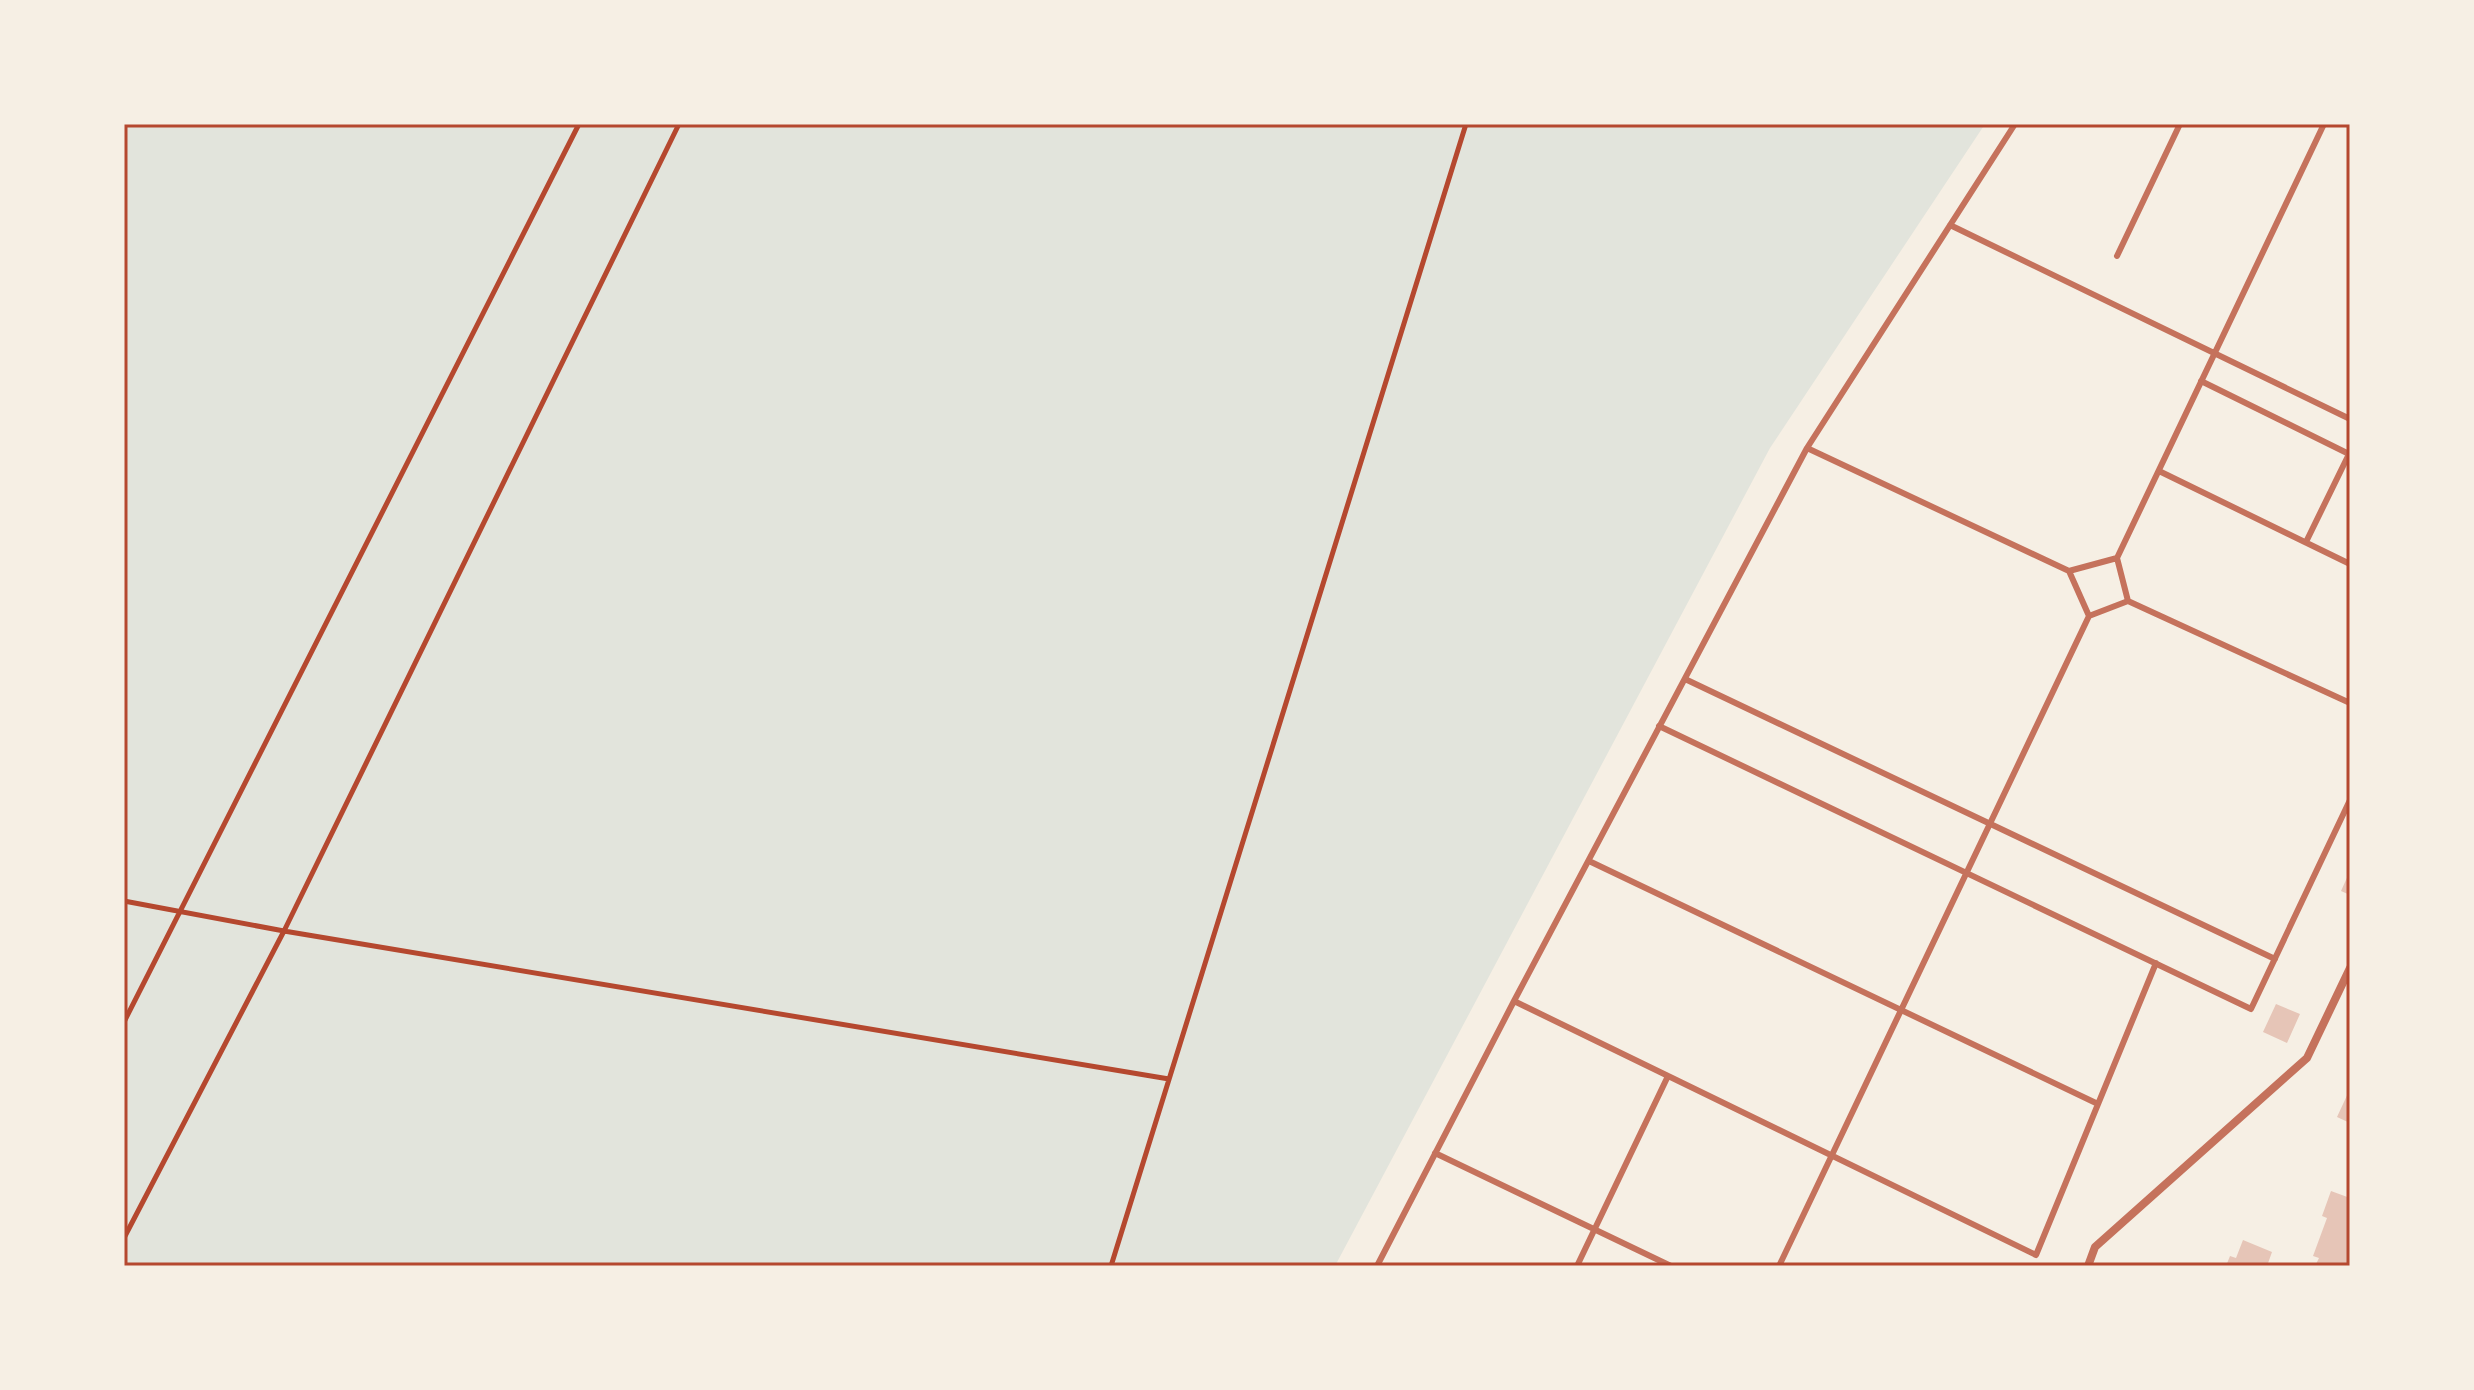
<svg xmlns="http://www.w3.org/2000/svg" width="2474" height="1390" font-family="'Roboto Condensed',sans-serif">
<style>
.green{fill:#e2e4dc}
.building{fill:#e6c5b7}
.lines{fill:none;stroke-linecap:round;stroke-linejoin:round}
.path{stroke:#b5482f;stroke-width:5}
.service{stroke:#c5725c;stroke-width:6}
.minor{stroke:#c5725c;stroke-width:8}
.neatline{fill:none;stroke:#b5482f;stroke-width:3}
</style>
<rect width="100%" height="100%" fill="#f6efe4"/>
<path class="green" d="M124 124H1985L1770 448 1335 1266H124Z"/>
<path class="building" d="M2350 871V895L2341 891Z
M2276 1004 2300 1014 2287 1043 2263 1032Z
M2350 1089V1123L2337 1117Z
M2331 1191 2350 1198V1266H2315L2319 1258 2313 1256 2327 1218 2322 1216Z
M2243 1240 2272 1252 2267 1266H2226L2230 1256 2236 1258Z"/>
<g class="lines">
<path class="path" d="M124 901 284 931 1169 1079
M124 1022 579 124
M124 1238 284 931 679 124
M1111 1266 1466 124"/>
<path class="service" d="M1950 225 2350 419
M2117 256 2180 124
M2201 381 2349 454 2306 542
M1807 448 2069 571
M2159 471 2350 564
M2117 558 2069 571 2089 616 2128 601 2117 558 2324 124
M2128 601 2350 703
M1685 679 2275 959
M1659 726 2251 1009 2350 800
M1589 861 2098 1104
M1514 1001 2036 1255 2156 963
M1435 1153 1671 1266
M1377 1266 1514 1001 1807 448 2015 124
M1577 1266 1668 1076
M1779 1266 2089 616"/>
<path class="minor" d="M2088 1266 2095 1247 2307 1058 2350 968"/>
</g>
<rect width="2474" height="1390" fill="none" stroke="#f6efe4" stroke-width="252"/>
<rect x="126" y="126" width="2222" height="1138" class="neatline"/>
</svg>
